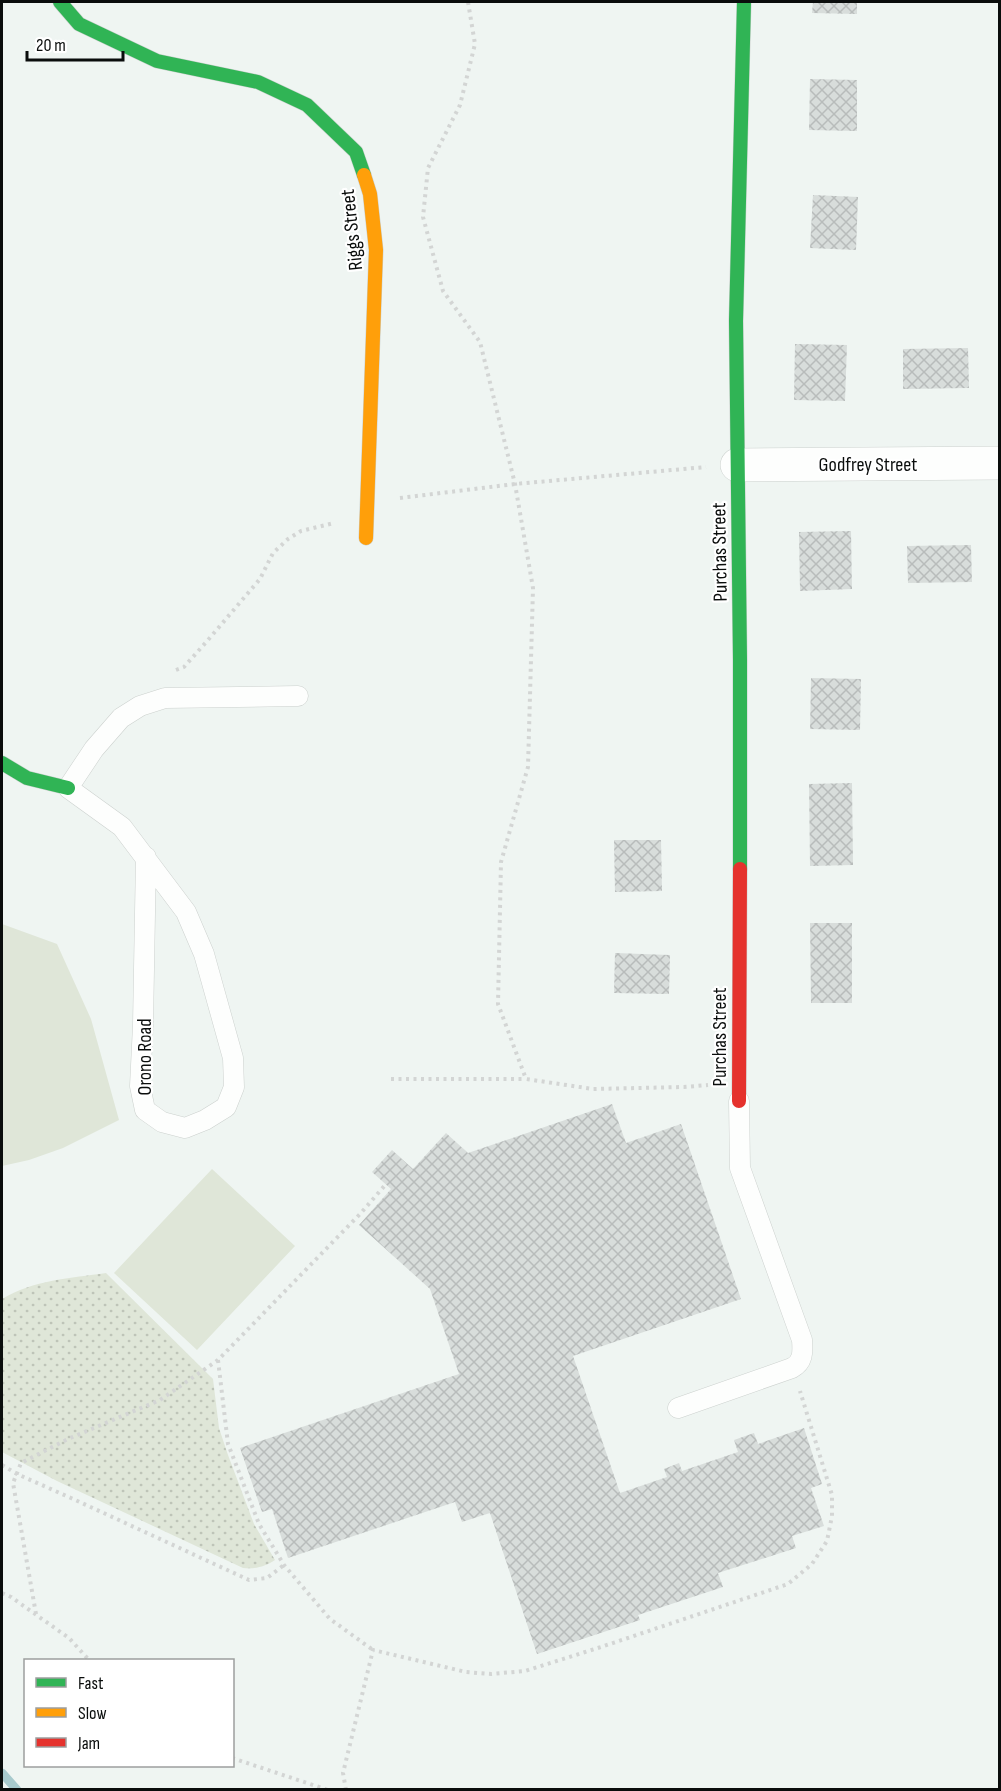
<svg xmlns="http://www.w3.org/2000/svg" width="1001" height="1791" font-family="'Sofia Sans Condensed',sans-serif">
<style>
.grass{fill:url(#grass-dots)}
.pitch{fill:#dfe6d8}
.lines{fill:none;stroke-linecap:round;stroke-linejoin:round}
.stream{stroke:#a8cacd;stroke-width:9}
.building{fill:url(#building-cross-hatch)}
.lane-casing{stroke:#ccd1ce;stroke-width:21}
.street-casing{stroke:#ccd1ce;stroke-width:34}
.fast-casing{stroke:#ccd1ce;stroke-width:15}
.slow-casing{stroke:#ccd1ce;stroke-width:15}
.jam-casing{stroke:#ccd1ce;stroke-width:15}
.path{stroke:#d3d5d4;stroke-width:4;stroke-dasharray:3 4.5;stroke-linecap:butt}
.lane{stroke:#fdfefd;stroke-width:20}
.street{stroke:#fdfefd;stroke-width:33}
.fast{stroke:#30b455;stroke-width:14}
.slow{stroke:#ff9f0a;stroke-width:14}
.jam{stroke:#e5322d;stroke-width:14}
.labels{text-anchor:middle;stroke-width:4.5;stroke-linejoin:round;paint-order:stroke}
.street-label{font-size:20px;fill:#0a0d0c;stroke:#fff}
</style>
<defs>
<pattern id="grass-dots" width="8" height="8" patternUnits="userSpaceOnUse" patternTransform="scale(1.5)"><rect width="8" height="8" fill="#dfe6d8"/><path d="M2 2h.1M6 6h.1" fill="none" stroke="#bec4b8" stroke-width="1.8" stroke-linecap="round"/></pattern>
<pattern id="building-cross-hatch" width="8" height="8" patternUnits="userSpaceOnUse" patternTransform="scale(1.5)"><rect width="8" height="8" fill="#d8dddb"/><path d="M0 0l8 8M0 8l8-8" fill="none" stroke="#b8bcbb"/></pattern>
</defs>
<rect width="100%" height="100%" fill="#eff5f2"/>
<path class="grass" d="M106 1273 213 1379 219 1428 228 1455 254 1524 275 1560C264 1567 256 1569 243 1568L57 1481 2 1452V1299C33 1280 71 1278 106 1273Z"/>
<path class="pitch" d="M2 924 57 944 91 1019 119 1120 63 1148 29 1160 2 1166Z
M212 1169 295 1246 197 1350 114 1273Z"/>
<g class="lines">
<path class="stream" d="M2 1773 17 1790"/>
</g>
<path class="building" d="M813 2H857V14L812 13Z
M810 79 857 80V131L809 130Z
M813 195 858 197 856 250 810 248Z
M795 344 847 345 845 401 794 400Z
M968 348 969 388 903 389V349Z
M851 531 852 589 800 591 799 532Z
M971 545 972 582 908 583 907 546Z
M811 678 861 679 860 730 810 729Z
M852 783 853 865 810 866 809 784Z
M614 840H661L662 891 615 892Z
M810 923H852V1003H811Z
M615 953 670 955 669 994 614 993Z
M612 1104 626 1143 681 1124 741 1299 573 1356 620 1493 667 1477 664 1469 679 1463 682 1471 738 1452 734 1440 754 1433 758 1444 804 1428 822 1484 811 1488 824 1526 792 1536 796 1548 718 1573 723 1587 638 1615 640 1620 537 1654 490 1513 462 1522 455 1502 288 1558 272 1509 262 1512 240 1448 459 1374 430 1289 359 1225 391 1189 372 1172 392 1150 413 1169 446 1133 468 1153Z"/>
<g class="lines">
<defs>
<path id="lane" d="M146 857 143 1025 140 1086 145 1110 162 1122 185 1128 205 1120 226 1107 234 1087 233 1058 204 954 186 912 122 827 68 788 94 749 121 718 140 706 165 698 298 696
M678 1408 792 1368C803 1362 803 1353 802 1340L740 1168 739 1101"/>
<path id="street" d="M737 465 1000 463"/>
<path id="fast" d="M60 2 79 24 157 61 258 82 307 105 356 152 364 175
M2 763 27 778 68 788
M740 869V659L736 321 744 2"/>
<path id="slow" d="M364 175 370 194 376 250 366 538"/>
<path id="jam" d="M739 1101 740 869"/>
</defs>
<use href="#lane" class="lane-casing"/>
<use href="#street" class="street-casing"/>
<use href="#fast" class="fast-casing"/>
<use href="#slow" class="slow-casing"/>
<use href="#jam" class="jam-casing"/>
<path class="path" d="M468 2 475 44 460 105 428 168 423 217 443 291 480 342 515 484 533 588 528 767 501 862 498 1004 526 1079 593 1089 684 1087 708 1085
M400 498 515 484 706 467
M176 670 184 667 208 640 260 579 273 553 288 539 301 531 334 523
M391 1079H526
M218 1360 228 1444 259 1524 284 1565 330 1619 373 1650
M2 1465 17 1474 71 1498 249 1580 267 1578 284 1565
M2 1593 11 1597 69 1638 89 1660
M36 1614 13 1483 21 1463 68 1439 160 1400 218 1360 361 1213 386 1184
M232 1758 328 1790
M346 1790 343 1773 373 1650 466 1672 491 1674 525 1671 601 1647 788 1584 812 1564 827 1541 832 1516V1495L800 1391"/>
<use href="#lane" class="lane"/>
<use href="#street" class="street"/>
<use href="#fast" class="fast"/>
<use href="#slow" class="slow"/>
<use href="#jam" class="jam"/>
</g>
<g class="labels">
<g class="street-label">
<text transform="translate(351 230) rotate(-96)" y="7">Riggs Street</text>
<text x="868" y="471">Godfrey Street</text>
<text transform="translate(719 552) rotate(-91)" y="7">Purchas Street</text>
<text transform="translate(719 1037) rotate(-90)" y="7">Purchas Street</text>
<text transform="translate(144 1057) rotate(-90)" y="7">Orono Road</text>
</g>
</g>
<rect width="1001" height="1791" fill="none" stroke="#0a0d0c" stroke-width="6"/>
<rect x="24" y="1659" width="210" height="108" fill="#ffffff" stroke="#9d9e9e" stroke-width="1.5"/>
<rect x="36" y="1678" width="30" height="9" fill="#30b455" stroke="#9d9e9e" stroke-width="1.5"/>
<text x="78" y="1689" font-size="18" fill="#0a0d0c">Fast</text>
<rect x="36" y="1708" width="30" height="9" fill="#ff9f0a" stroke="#9d9e9e" stroke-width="1.5"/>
<text x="78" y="1719" font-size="18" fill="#0a0d0c">Slow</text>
<rect x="36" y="1738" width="30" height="9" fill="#e5322d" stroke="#9d9e9e" stroke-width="1.5"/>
<text x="78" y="1749" font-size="18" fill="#0a0d0c">Jam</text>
<path d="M27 51v9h96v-9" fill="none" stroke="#0a0d0c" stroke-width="3"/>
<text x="36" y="51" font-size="18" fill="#0a0d0c" stroke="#ffffff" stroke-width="4.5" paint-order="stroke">20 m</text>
</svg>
